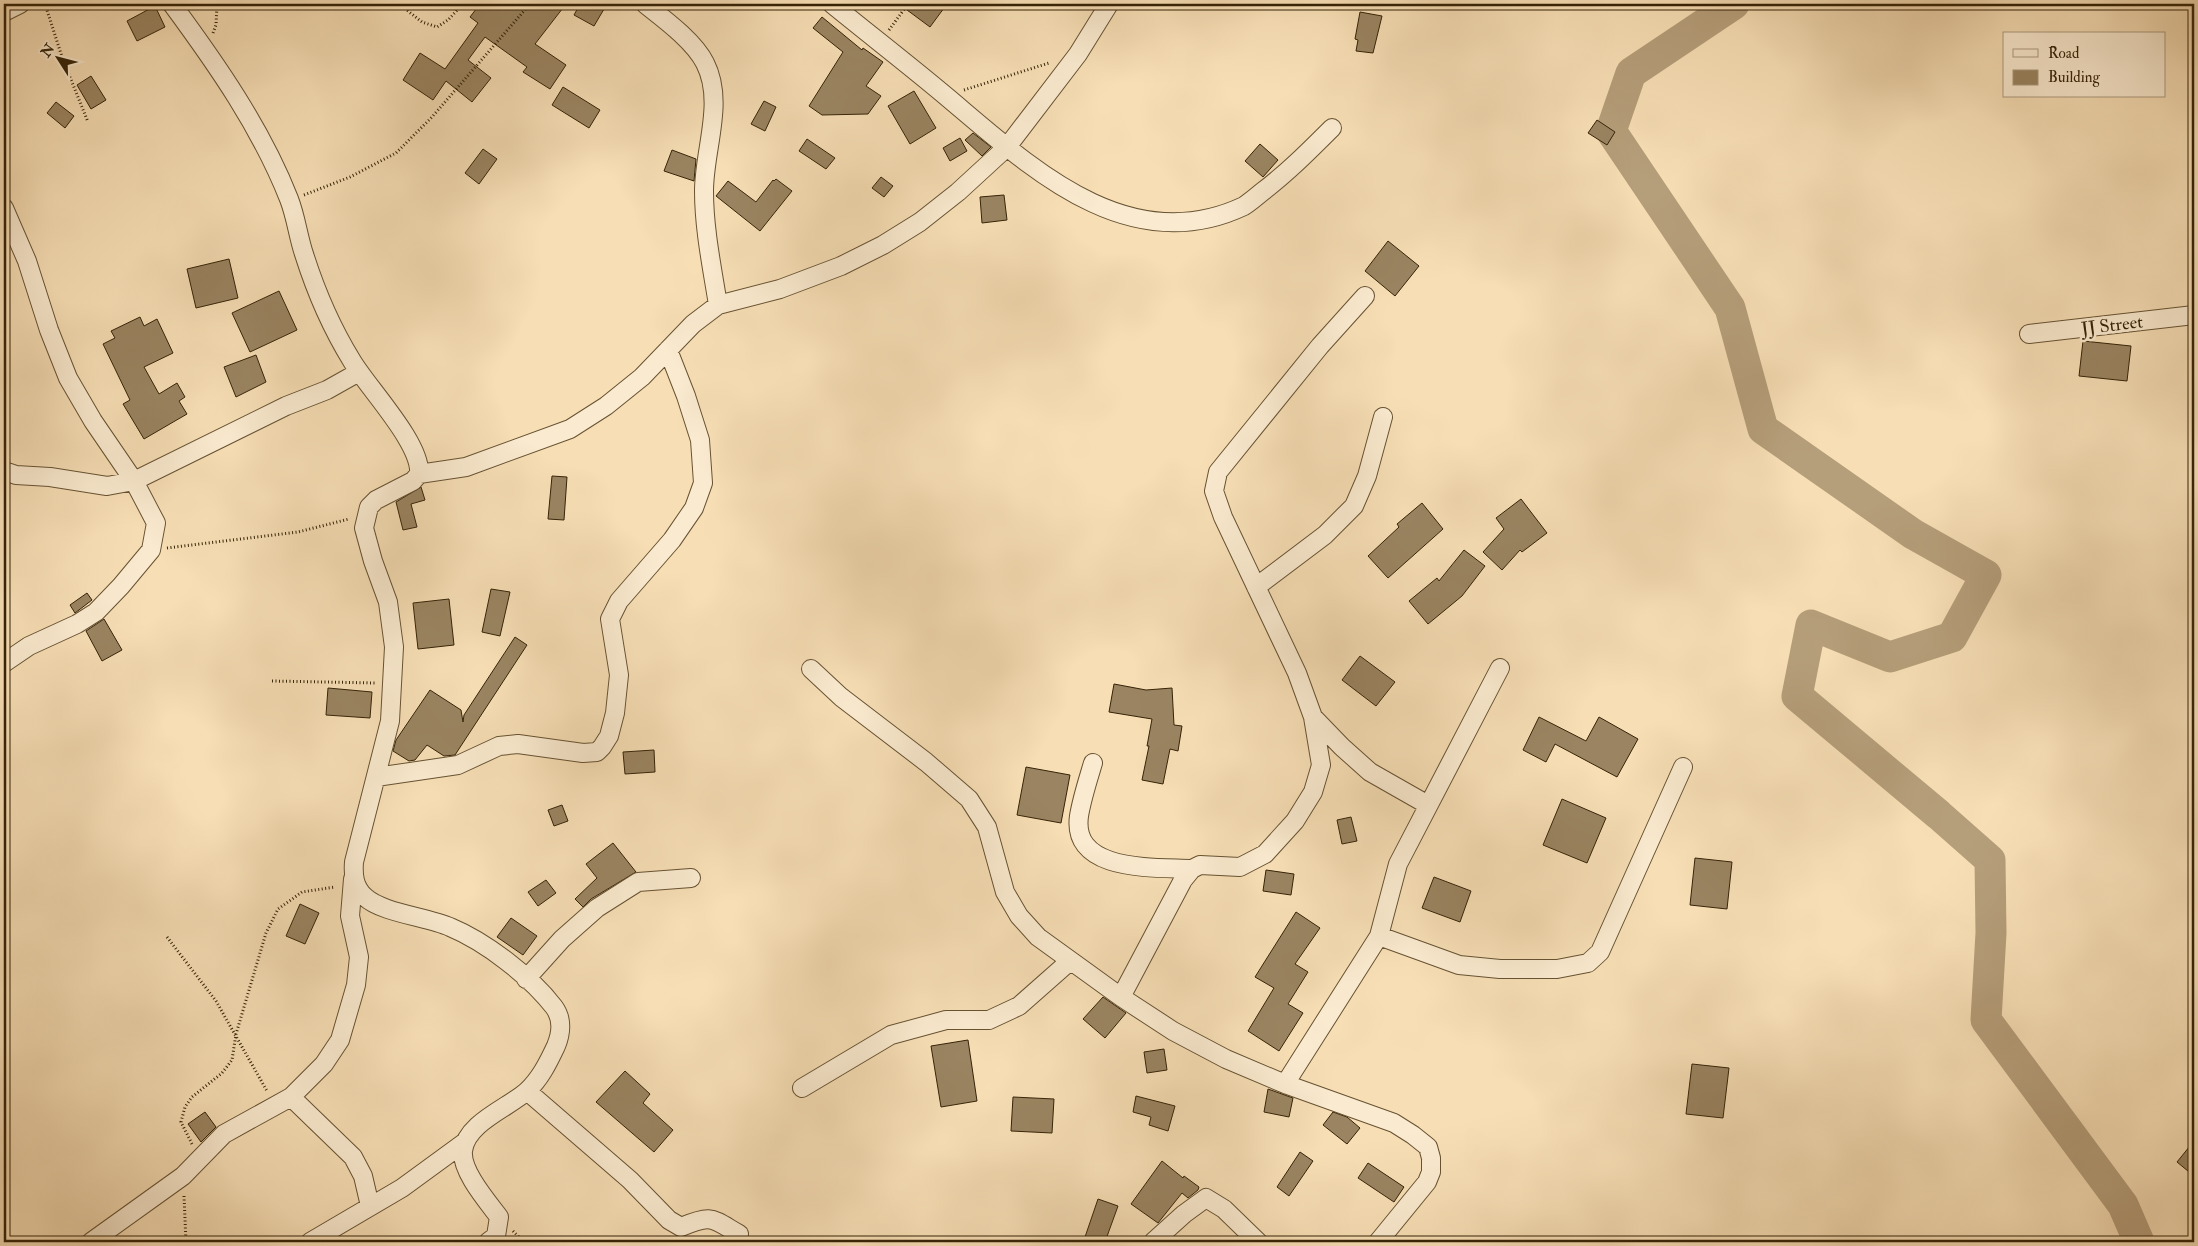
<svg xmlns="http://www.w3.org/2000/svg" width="2198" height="1246" font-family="'IM FELL Double Pica',serif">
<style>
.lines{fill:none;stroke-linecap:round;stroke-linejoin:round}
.river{stroke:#b59e7a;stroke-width:31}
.building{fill:#9a8461;stroke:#352307}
.minor-casing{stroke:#665232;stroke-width:20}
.path{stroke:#352307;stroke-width:3;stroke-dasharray:1 2.5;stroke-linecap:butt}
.minor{stroke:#faeacf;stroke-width:18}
.labels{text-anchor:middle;stroke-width:5;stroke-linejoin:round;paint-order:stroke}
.street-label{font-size:18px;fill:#352307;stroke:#faeacf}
</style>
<rect width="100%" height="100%" fill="#f7deb5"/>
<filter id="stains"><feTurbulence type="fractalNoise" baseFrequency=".004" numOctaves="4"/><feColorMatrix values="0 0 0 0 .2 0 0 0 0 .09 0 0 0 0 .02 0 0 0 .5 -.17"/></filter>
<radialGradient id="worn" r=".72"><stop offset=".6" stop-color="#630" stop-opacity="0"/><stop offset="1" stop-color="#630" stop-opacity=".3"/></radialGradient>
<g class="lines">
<path class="river" d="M1734 4 1631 73 1611 131 1730 308 1763 429 1913 534 1986 575 1952 637 1890 657 1811 625 1797 696 1939 815 1990 860 1991 933 1986 1020 2123 1205 2139 1242"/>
</g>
<path class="building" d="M480 4H566L535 44 566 65 550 89 523 72 527 67 485 37 468 60 491 78 472 102 446 81 433 100 403 80 420 53 445 69 478 23 470 17Z
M580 4H607L594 26 574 15Z
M899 4H947L930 27Z
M155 6 165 27 137 41 127 21Z
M1360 12 1382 16 1373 53 1356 51 1358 40 1355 39Z
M822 17 862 50 863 48 883 62 866 86 881 96 868 114 822 115 809 106 843 52 813 28Z
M91 76 106 100 91 109 77 85Z
M563 87 600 110 589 128 552 105Z
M914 91 936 128 910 144 888 106Z
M764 101 776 107 765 131 751 124Z
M56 102 74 116 65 128 47 113Z
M1597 120 1615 132 1607 145 1588 133Z
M973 133 991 147 982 156 965 140Z
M960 138 967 151 950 161 943 148Z
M807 139 835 158 826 169 799 151Z
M1260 144 1278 160 1263 177 1245 161Z
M483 149 497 159 479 184 465 173Z
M672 150 696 159 694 181 664 171Z
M881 177 893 186 884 197 872 188Z
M776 179 792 191 760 231 716 196 728 181 756 202 773 180 774 181Z
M1004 195 1007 220 982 223 980 197Z
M1388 241 1419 266 1395 296 1365 271Z
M229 259 238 298 196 308 187 269Z
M279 291 297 330 250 352 232 313Z
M140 317 144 326 157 319 173 353 144 367 159 394 177 383 185 397 179 401 187 414 144 439 123 404 130 400 103 344 115 338 111 331Z
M2083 341 2131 346 2127 381 2079 376Z
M256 355 266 382 236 397 224 367Z
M552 476 567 477 564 520 548 519Z
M421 487 425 500 411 504 417 527 403 530 396 502Z
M1521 499 1547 533 1522 552 1520 550 1502 570 1483 552 1504 529 1496 518Z
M1422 503 1443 529 1388 578 1368 556 1399 527 1397 524Z
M1464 550 1485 566 1462 596 1428 624 1409 601 1437 578 1439 581Z
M491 589 510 592 500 636 482 632Z
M87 593 92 600 75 613 70 605Z
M449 599 454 645 418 649 413 603Z
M104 619 122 650 102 661 86 631Z
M515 637 527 645 455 755 444 756 427 745 415 760 409 761 393 751 396 740 430 690 461 710 463 722 464 715Z
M1360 656 1395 682 1376 706 1342 680Z
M1114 684 1146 690 1172 688 1174 725 1182 726 1178 751 1170 749 1163 784 1142 780 1149 746H1147L1152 719 1109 712Z
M328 688 372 692 370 718 326 715Z
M1539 717 1586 741 1599 717 1638 739 1617 777 1555 744 1546 762 1523 750Z
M654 750 655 772 625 774 623 752Z
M1026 767 1070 775 1061 823 1017 815Z
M1562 799 1606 818 1587 863 1543 845Z
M562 805 568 821 554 826 548 810Z
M1351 817 1357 841 1342 844 1337 820Z
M613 843 636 872 591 899 583 907 575 899 597 878 586 864Z
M1695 858 1732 862 1727 909 1690 905Z
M1266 870 1294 874 1291 895 1263 891Z
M1434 877 1471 891 1460 922 1422 908Z
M546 880 556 893 538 906 528 892Z
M300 904 319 913 305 944 286 936Z
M1296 912 1320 928 1295 964 1308 972 1288 1004 1303 1013 1279 1051 1248 1031 1274 988 1255 977Z
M511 918 537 936 523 955 497 937Z
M1103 997 1126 1013 1105 1038 1083 1019Z
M968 1040 977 1101 941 1107 931 1046Z
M1164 1049 1167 1070 1147 1073 1144 1052Z
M1692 1064 1729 1068 1723 1118 1686 1114Z
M625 1071 650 1094 643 1103 673 1130 654 1152 596 1102Z
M1268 1089 1293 1098 1289 1117 1264 1112Z
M1136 1096 1175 1106 1168 1131 1149 1125 1151 1117 1133 1112Z
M1013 1097 1054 1099 1052 1133 1011 1131Z
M205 1112 216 1127 201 1142 188 1124Z
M1333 1112 1347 1117 1360 1128 1347 1144 1323 1125Z
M2194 1141V1176L2177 1162Z
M1300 1152 1313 1161 1289 1196 1277 1187Z
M1162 1161 1183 1178 1184 1176 1199 1187 1198 1190 1188 1198 1182 1193 1158 1223 1131 1204Z
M1368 1163 1404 1187 1394 1202 1358 1178Z
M1098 1199 1118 1206 1105 1242 1085 1237Z"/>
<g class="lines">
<defs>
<path id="minor" d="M172 4C217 65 261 128 289 199 296 217 298 236 304 254 316 292 331 327 352 361 368 388 422 444 419 474L413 481 376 500 369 507 364 528 373 561 388 602 394 647 390 721 354 862C353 875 354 887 365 897 382 913 428 917 450 927 486 942 530 976 554 1007 563 1019 561 1034 556 1046 548 1063 540 1079 527 1091 508 1108 466 1123 463 1151 461 1171 487 1201 499 1217L496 1236 488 1242
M645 4C664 19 694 41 705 63 725 102 704 149 704 191 704 229 712 267 718 305
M832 4C870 35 909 65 947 97 1029 166 1128 261 1244 206 1250 202 1256 197 1262 192 1287 173 1309 151 1332 128
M4 12 20 4
M4 208 27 261 49 330 68 378 93 421 134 481 156 523 151 550 121 586 96 612 77 624 29 646 4 663
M2029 334 2194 315
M4 471 16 475 50 477 107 486 134 481 286 406 327 390 359 372
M419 474 466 467 570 429 606 406 642 377 693 324 718 305 780 289 841 266 883 245 920 222 958 192 1007 147 1078 54 1109 4
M1256 587 1325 535 1354 506 1367 476 1383 417
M811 669 841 697 926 762 969 799 987 827 1005 892 1019 916 1038 937 1121 997 1173 1031 1226 1059 1285 1084 1394 1123 1413 1135 1428 1147 1431 1158V1172L1427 1182 1378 1242
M1313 717 1342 747 1370 772 1428 805
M1093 763C1088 780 1082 798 1079 816 1071 873 1155 867 1192 869
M376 777 458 765 499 746 518 744 583 753 597 752 602 747 609 736 615 713 619 675 610 619 619 601 672 540 694 508 703 483 700 440 686 396 668 350
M1379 936 1459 965 1500 969H1557L1588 963 1600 952 1683 767
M526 979 562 939 597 908 638 882 691 878
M1121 997 1183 880 1192 869 1200 865 1240 867 1265 854 1295 821 1313 792 1321 765 1313 717 1297 673 1223 517 1214 491 1218 472 1320 346 1365 296
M1285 1084 1379 936 1398 864 1500 668
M802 1088 891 1035 946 1020H989L1019 1006 1070 961
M527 1091 630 1180 669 1220 681 1227C712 1214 711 1218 739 1234
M291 1097 353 1157 363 1176 370 1206
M91 1242 183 1176 224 1134 291 1097 324 1064 340 1040 356 985 359 957 350 916 353 879
M310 1242 402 1188 465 1142
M1153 1242 1184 1214 1206 1198 1224 1209 1258 1242"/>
</defs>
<use href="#minor" class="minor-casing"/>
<path class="path" d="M45 4 63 60 88 122
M399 4 422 22 437 27 448 20 463 4
M889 30 908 4
M213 33 216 25 217 4
M964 90 1049 63
M304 195 350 177 396 153 432 117 530 4
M167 548 298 532 349 519
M272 681 376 683
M167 937 216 1001 267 1091
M192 1144 181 1122 185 1107 192 1097 222 1073 232 1060 236 1034 266 933 278 909 302 892 335 887
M184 1196 186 1242
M513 1231 524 1242"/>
<use href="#minor" class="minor"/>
</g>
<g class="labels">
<g class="street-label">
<text transform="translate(2112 325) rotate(-7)" y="6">JJ Street</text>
</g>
</g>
<rect width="2198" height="1246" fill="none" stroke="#f7deb5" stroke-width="20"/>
<rect x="5" y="5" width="2188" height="1236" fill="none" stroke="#352307" stroke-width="2.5"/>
<rect x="10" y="10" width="2178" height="1226" fill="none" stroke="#352307"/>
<rect x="2003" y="32" width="162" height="65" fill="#faeacf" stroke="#ab9a7f"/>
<rect x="2013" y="49" width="25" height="8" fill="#faeacf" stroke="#ab9a7f"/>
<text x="2048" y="58" font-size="15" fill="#352307">Road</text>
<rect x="2013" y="70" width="25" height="15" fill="#9a8461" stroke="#ab9a7f"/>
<text x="2048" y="82" font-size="15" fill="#352307">Building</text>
<g transform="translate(58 58) rotate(306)" stroke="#faeacf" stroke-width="4" paint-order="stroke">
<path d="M0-4L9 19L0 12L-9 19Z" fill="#352307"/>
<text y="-8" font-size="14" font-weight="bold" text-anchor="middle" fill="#352307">N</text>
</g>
<rect width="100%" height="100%" filter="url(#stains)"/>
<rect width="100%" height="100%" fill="url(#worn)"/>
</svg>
